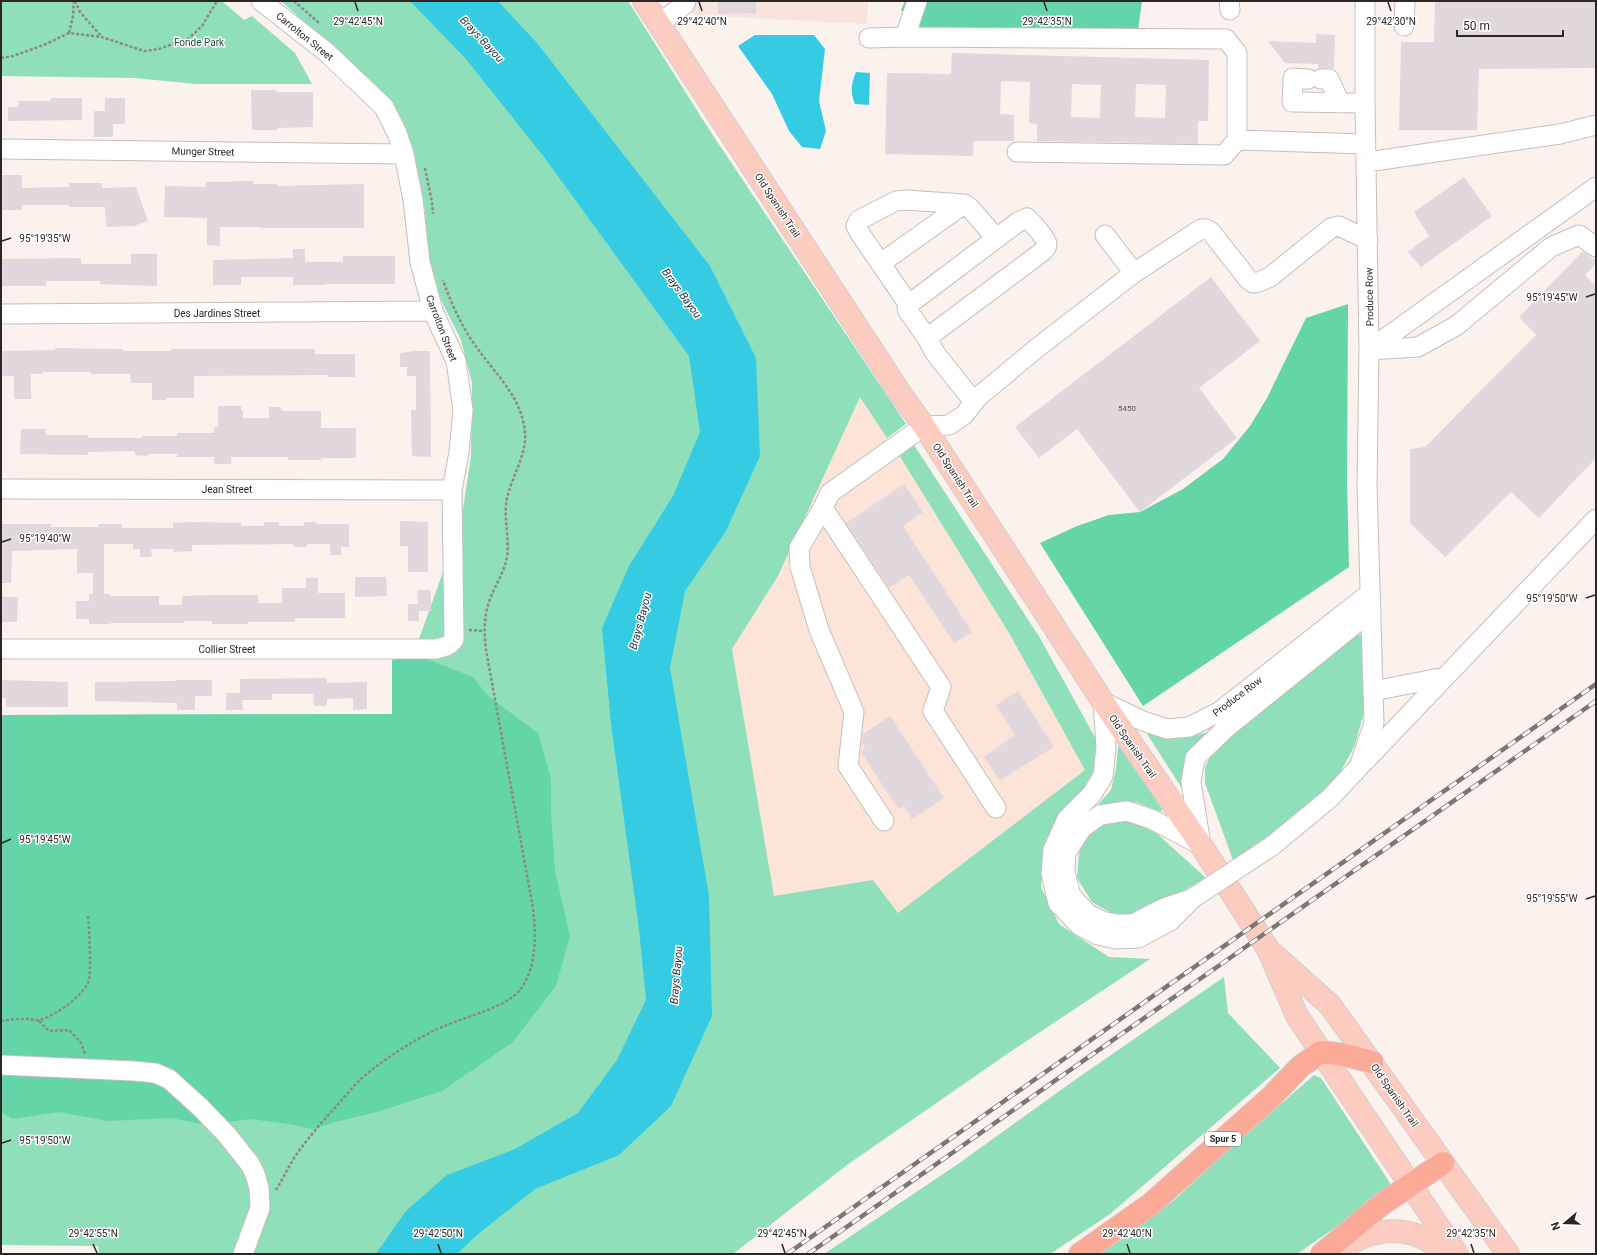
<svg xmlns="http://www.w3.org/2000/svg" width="1597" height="1255" font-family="Roboto,sans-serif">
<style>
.commercial{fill:#fce4d9}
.built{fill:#f6e4dd}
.green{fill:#8fdfba}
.forest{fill:#64d5a6}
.water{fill:#34cbe3}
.building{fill:#e0d8dd;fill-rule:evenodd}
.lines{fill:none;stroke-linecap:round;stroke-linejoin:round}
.minor-casing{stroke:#c7bebb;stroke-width:21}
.major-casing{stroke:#d0cfcf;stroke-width:24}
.highway-casing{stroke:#d0cfcf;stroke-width:24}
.path{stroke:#8e8785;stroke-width:2.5;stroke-dasharray:3 2;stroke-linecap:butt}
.minor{stroke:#fff;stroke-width:19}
.major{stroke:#fcccc0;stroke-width:22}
.highway{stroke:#faaa96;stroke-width:22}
.rail-casing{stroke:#7d7774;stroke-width:4.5}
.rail{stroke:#fff;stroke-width:3;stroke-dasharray:9;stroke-linecap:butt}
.minor-bridge-casing{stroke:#c7bebb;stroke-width:21;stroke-linecap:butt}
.minor-bridge{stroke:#fff;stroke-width:19}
.ticks{fill:none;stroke:#2b2726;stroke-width:1.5}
.labels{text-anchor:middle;stroke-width:3;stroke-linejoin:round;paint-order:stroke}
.number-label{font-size:8px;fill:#585354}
.shield{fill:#fff;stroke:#6b6867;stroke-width:1}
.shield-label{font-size:9px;font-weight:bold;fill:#2b2726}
.street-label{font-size:10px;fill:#2b2726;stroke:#fff}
.park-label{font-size:10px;fill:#1f4e3b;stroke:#fff}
.water-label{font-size:11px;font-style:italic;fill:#193035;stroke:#fff}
.ticks-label{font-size:10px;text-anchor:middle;fill:#2b2726;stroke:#fff;stroke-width:3;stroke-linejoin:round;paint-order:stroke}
</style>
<rect width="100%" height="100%" fill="#fbf1ed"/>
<path class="commercial" d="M860 396 899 455 1009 633 1085 770 898 913 873 880 774 896 732 649 778 576Z"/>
<path class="built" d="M677 1H868L867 24 695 15Z"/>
<path class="green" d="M1 1H222L244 20 252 16 295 53 312 84H196L135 78 1 76Z
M281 1H628L710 131 906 424 887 438 860 397 778 576 732 649 774 896 873 880 898 913 1085 770 1009 633 899 455 914 445 1040 638 1097 741 1102 764 1045 851 1041 887 1059 924 1109 957 1150 959 1010 1052 847 1165 733 1254H99L98 1246 1 1245V715L392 714 461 522 471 456 472 383 461 340 441 300 429 261 425 210 416 164 407 137 364 76Z
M1357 635H1363L1364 712 1355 745 1340 773 1318 797 1284 825 1233 860 1205 783V767L1213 752 1222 741 1347 641Z
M1144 729C1171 738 1180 741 1207 732L1192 750 1183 790Z
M1121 745 1162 809 1161 812 1136 802H1118L1095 808 1111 790 1116 768 1118 747Z
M1129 817 1152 829 1206 878 1158 905 1133 915 1111 913 1092 902 1077 878 1079 853 1089 833 1109 821Z
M1224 977 1228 1013 1280 1068 1110 1214 1050 1254H824L958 1164 1079 1077Z
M1314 1075 1321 1078 1390 1183 1389 1190 1297 1254H1097L1172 1202 1236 1143Z"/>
<path class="forest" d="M905 1H1142L1138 30 925 31 901 10Z
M1348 304 1347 481 1349 567 1143 706 1040 543 1077 526 1109 515 1140 512 1183 489 1223 459 1250 426 1267 398 1306 318Z
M414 654 473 677 488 696 538 733 551 779V812L555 871 570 936 556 986 512 1043 442 1091 377 1112 335 1122 313 1129 288 1124 251 1119 207 1125 171 1118 108 1121 59 1112 13 1119 1 1112V715L392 714V660Z"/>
<path class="water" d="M410 1H498L537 43 710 266 756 358 760 456 726 531 685 591 670 668 709 896 712 1016 671 1106 619 1155 535 1189 477 1235 457 1254H376L405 1212 447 1175 515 1149 578 1113 617 1060 646 1000 639 929 611 724 602 628 629 566 673 496 700 432 689 356 544 157 466 59Z
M755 35H814L825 49 819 101 826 131 820 149 802 147 789 131 772 94 738 46Z
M856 72 870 73 869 105 855 104C850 92 851 84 856 72Z"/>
<path class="building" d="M718 1H756V13L718 14Z
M1435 1H1596V68L1479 69 1477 130H1399L1401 42H1434Z
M1316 34 1335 35 1334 69 1329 68 1318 69V64L1285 63 1268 41 1316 43Z
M952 53 1209 60 1208 121H1198V144L1037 141V124L1029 123 1030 82 1001 81 1000 114 1014 115V141H974L973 156 885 154 887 73 951 74ZM1072 84 1101 85 1100 118 1071 117ZM1136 84 1166 85 1165 118 1135 117Z
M251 90H276V92H313V127L277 128V130H252Z
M51 98H82V120L8 121V107H18V101H51Z
M105 98H125V124H113V137H94V111H105Z
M1 175H22V188L69 187V183H102V188L136 187 148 221 134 226 106 227 105 207H69V205H22V210H1Z
M1464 177 1492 216 1421 267 1408 252 1429 236 1414 212Z
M233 181H253V184H277V186L364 184V228H260V227H220V246L207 245V218L164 217 165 186 206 187V182H233Z
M293 249H305V262H343V256H395V284H324V285H293V277H241V285H213V260L293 258Z
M1583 251 1596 261V263L1585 275 1596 286V458L1539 518 1511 492 1445 557 1410 523V449L1425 447 1536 335 1519 317Z
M131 254H157V286L100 284V281H46V286H1V259L81 258V264H131Z
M1211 277 1260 341 1199 388 1237 438 1140 512 1077 429 1039 458 1015 427Z
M55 348 123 349V351H171V349H315V354H355V377H328V375L194 376V398H166V400H152V383H131L130 374H91V372H42V374H31V399H14V376H1V351L55 350Z
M415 351H430L431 457 412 456 411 410H416V376H407V367H400V353Z
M218 406H241V410H243V418H269V407H281L282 411H321V428H356V458H321V460H288V457H231V464H214V457H177V454H148V456L135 455V451L88 452V455L20 454 21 429H46V435H88V438H142V436H177V433H214V427H218Z
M904 484 923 512 903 526 972 632 954 643 909 575 889 588 846 523Z
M400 521 428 522V572H408V546H400Z
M192 522 241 523V526H264V522H279V526H304V522H316V524H349V547H341V555H330V544H307V547H294V544L192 545V551L173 552V549H151L152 557H140V549H133V544H104V594H110V596H159V605H182V596L212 595H258V603H282V588H306V578H318V593H345V618H295V622H248V624H212V621H184V623H110V624H89V619H76V601H89V594H93V573H77V549L12 551 11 583H1V524H51V527H98V524H122V528H173V523Z
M355 577H386L387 596 355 597Z
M417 590H431V611H419V621H408V604H418Z
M1 597H18L17 622H1Z
M327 678V683L367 682V709L353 710V698L327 699V706H314L313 694H272V700H242L243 710H226V693H240V679Z
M1 680 68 682V707H6V698H1Z
M175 680H212V696H195V710H177V703L95 701V682L175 681Z
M1018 691 1054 747 1000 780 984 757 1015 735 996 705Z
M890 716 944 798 912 819 904 806 898 809 861 752 865 749 862 742 863 734Z"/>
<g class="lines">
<defs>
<path id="minor" d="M917 1 905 37 1226 39 1237 53V140L1366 144
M1229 1 1230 10
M659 24 685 4 686 1
M1404 26 1405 1
M869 38 905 37
M1308 79 1293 78 1292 102 1365 103
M1321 79H1329L1340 103
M1 149 404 154
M1017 152 1224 155 1237 140
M1367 162 1560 134 1596 125
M1105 235 1134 273
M881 263 964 204
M909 305 859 232 856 226 859 220 896 201 906 200 964 204 969 207 996 238
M1 314 433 311
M927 338 1042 252C1044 250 1047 248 1047 244 1045 236 1033 224 1027 218L1018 222 912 302 907 308 908 311 927 338 935 353 974 402
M1369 350 1596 187
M1369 350 1418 347 1456 326 1551 247 1579 235 1596 247
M1 489 452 490
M823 508 941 687 933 711 996 808
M1 649H436C444 647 450 646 454 639L452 490 459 452 463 410 456 361 433 311 420 262 413 200 404 154 397 133 384 107 325 51 261 1
M1373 691 1445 677
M1363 763 1596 519
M884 821 848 766 854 712 819 630 800 567 799 548 823 508 830 493 924 426 949 425 964 415 978 397 1037 348 1134 273 1201 229H1206L1211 232 1248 279 1253 283 1259 282 1270 277 1331 228 1339 226 1368 240
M1201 845 1191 782 1195 758 1226 728 1371 611
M1272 846 1330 798 1359 767 1374 723 1367 485 1369 350 1365 103V1
M1193 898 1170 921 1138 938 1116 939 1098 935 1079 925 1058 903 1051 873 1053 850 1067 819 1092 794 1103 776 1106 747 1103 702 1143 721 1167 729 1189 727 1219 712 1370 593
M1188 900 1164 908 1133 924H1115L1102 921 1088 914 1071 896 1065 872 1066 853 1082 828 1100 815 1127 811 1151 819 1201 845
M1 1065 134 1071 155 1073 169 1079 200 1107 227 1135 250 1164 255 1174 259 1188 260 1208 243 1254"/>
<path id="major" d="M644 1 902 396 924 426 1103 702 1201 845 1268 949 1297 1016 1457 1254
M1273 954 1330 1005 1508 1254
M1329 1254C1343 1248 1357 1238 1371 1234 1399 1226 1426 1234 1446 1254"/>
<path id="highway" d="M1080 1254 1151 1204 1270 1098 1301 1066 1321 1052 1345 1055 1372 1062
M1322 1254 1382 1204 1443 1163"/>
</defs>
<use href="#minor" class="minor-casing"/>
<use href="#major" class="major-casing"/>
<use href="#highway" class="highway-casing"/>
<path class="path" d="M75 1 80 12 101 36
M294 1 319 23
M69 33 73 16 74 1
M1 58 13 56 44 45 69 33 102 37 144 51 159 49 189 38 202 26 217 1
M425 168 432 202 433 214
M469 630 484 631
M1 1021C10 1019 19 1019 28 1019 32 1019 37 1021 40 1020 56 1015 81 997 88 983 92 975 89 927 88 915
M39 1021 49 1031 69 1030 71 1032 81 1043 85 1054
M276 1190C284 1177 290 1163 299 1151 311 1134 326 1118 340 1102 347 1094 354 1085 362 1078 384 1059 408 1044 433 1031 456 1019 505 1009 520 990 537 968 536 934 533 908L486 650C484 635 484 619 488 605 493 588 504 574 507 557 510 536 502 515 508 494 513 476 527 452 525 433 522 396 494 373 475 345 461 325 451 303 443 280"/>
<use href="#minor" class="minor"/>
<use href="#major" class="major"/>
<use href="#highway" class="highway"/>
<defs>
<path id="rail" d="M787 1254 1596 684
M808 1254 1596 701"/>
</defs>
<use href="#rail" class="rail-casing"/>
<use href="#rail" class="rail"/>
<defs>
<path id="minor-bridge" d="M1193 898 1272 846"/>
</defs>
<use href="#minor-bridge" class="minor-bridge-casing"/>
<use href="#minor-bridge" class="minor-bridge"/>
</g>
<path class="ticks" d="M355 2 358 11M699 2 702 11M1044 2 1047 11M1388 2 1391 11M2 241 11 238M1586 297 1595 294M2 542 11 539M1586 598 1595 595M2 843 11 839M1586 899 1595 896M2 1143 11 1140M93 1244 97 1253M438 1244 441 1253M782 1244 785 1253M1127 1244 1130 1253M1471 1244 1474 1253"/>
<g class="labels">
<g class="number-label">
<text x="1127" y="411">5450</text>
</g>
<rect class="shield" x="1205" y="1132" width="36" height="14" rx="3"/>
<g class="shield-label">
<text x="1223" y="1142">Spur 5</text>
</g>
<g class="street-label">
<text transform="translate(305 36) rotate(39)" y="4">Carrolton Street</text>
<text transform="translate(203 151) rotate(1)" y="4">Munger Street</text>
<text transform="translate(778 205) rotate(57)" y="4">Old Spanish Trail</text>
<text transform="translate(1369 297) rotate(-91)" y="4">Produce Row</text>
<text x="217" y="317">Des Jardines Street</text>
<text transform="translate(442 328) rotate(69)" y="4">Carrolton Street</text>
<text transform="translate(956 475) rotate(57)" y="4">Old Spanish Trail</text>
<text x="227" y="493">Jean Street</text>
<text x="227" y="653">Collier Street</text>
<text transform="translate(1237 696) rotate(-37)" y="4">Produce Row</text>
<text transform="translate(1133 746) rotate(55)" y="4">Old Spanish Trail</text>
<text transform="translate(1395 1095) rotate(55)" y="4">Old Spanish Trail</text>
</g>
<g class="park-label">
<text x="199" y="46">Fonde Park</text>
</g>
<g class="water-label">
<text transform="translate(482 39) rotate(47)" y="4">Brays Bayou</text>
<text transform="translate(682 293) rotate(54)" y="4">Brays Bayou</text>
<text transform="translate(640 621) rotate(-75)" y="4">Brays Bayou</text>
<text transform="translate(676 975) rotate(-85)" y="4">Brays Bayou</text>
</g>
</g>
<g class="ticks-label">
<text x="358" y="25">29°42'45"N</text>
<text x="702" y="25">29°42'40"N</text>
<text x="1047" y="25">29°42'35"N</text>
<text x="1391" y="25">29°42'30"N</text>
<text x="45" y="242">95°19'35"W</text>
<text x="1552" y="301">95°19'45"W</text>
<text x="45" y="542">95°19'40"W</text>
<text x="1552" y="602">95°19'50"W</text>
<text x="45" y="843">95°19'45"W</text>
<text x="1552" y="902">95°19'55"W</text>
<text x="45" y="1144">95°19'50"W</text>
<text x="93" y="1237">29°42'55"N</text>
<text x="438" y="1237">29°42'50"N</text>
<text x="782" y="1237">29°42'45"N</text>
<text x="1127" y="1237">29°42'40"N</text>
<text x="1471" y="1237">29°42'35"N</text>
</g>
<rect width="1597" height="1255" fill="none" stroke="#2b2726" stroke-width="4"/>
<g transform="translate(1565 1223) rotate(251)" stroke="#ffffff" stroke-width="3" paint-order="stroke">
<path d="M0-3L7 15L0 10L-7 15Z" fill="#2b2726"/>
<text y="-6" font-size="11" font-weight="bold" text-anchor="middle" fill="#2b2726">N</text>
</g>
<path d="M1457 30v6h106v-6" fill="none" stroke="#2b2726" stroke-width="2"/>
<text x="1463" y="30" font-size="12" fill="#2b2726" stroke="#ffffff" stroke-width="3" paint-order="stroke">50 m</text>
</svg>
